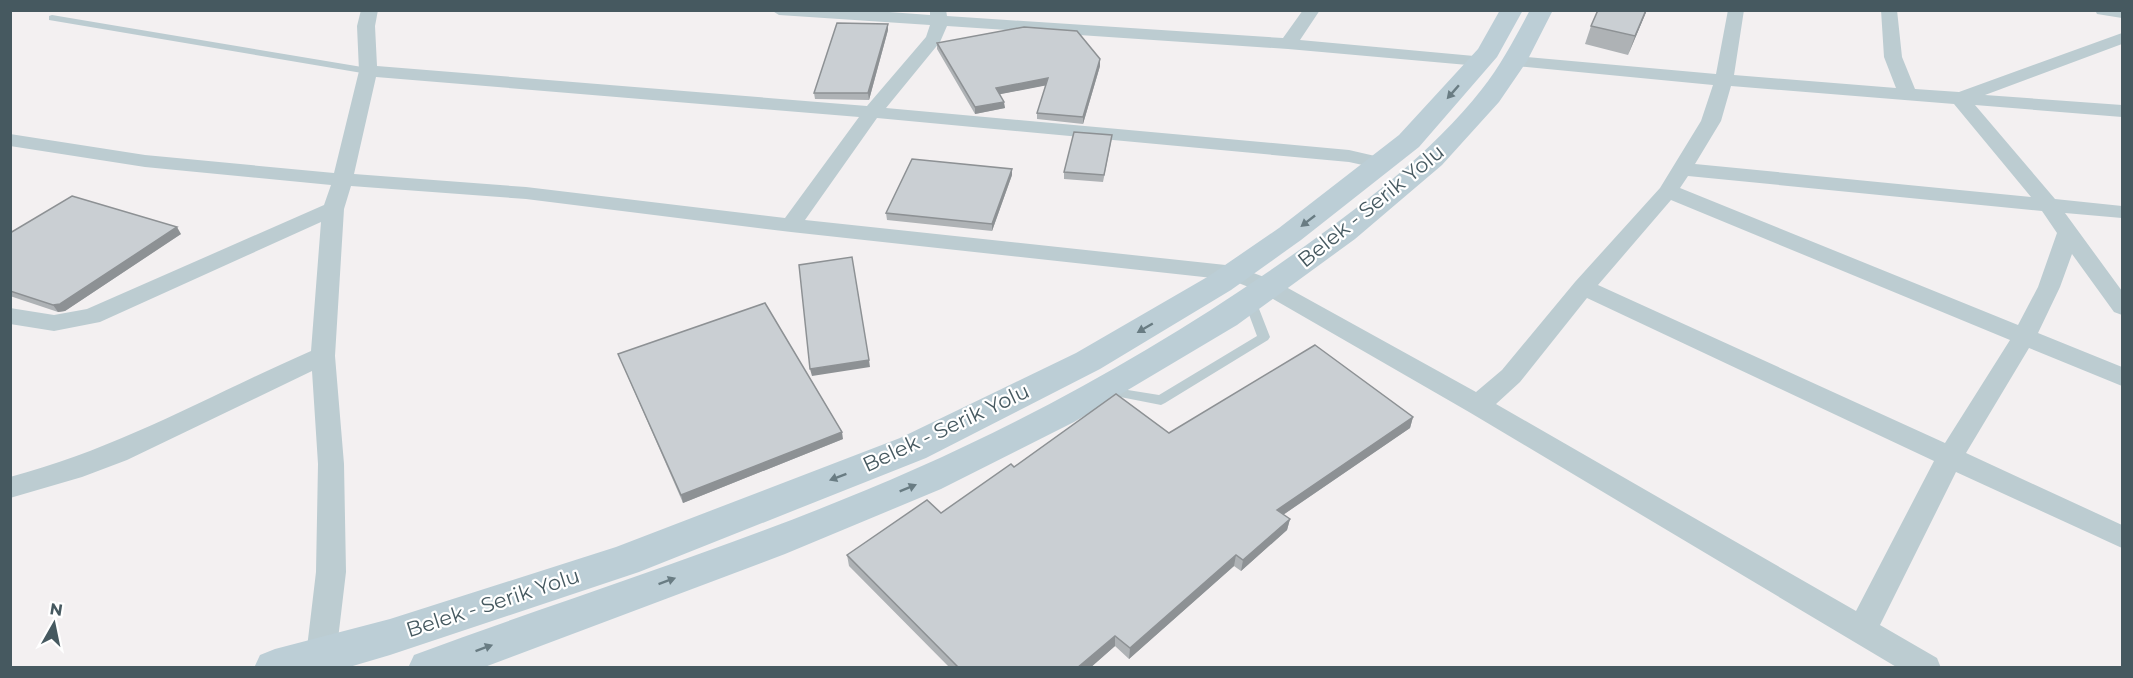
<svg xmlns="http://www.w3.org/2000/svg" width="2133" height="678" font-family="Montserrat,sans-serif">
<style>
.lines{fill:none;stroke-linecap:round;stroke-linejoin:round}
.lane{fill:#bcccd1;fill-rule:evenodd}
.street{fill:#bcccd1;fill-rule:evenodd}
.secondary{fill:#bcced6;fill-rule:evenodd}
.wall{fill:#aeb2b5}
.shaded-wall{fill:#8d9194}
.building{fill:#cacfd3;stroke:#8d9194;stroke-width:1.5}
.oneway{fill:#697c83}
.labels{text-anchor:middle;stroke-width:4.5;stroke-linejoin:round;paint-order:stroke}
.street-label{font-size:21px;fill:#465960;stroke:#fff}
</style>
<rect width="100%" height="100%" fill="#f3f0f1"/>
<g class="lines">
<path class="lane" d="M52 15 368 68 373 71 368 74 49 20V16Z
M1250 297 1256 301 1270 337 1268 340 1165 403 1161 405 1105 394 1103 391 1105 388 1109 387 1159 395 1257 336 1244 301Z"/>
<path class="street" d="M361 10H378L375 26 377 66 867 106 926 37 930 25 779 15 771 10H862L930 15V10H946L947 16 1283 38 1303 10H1320L1300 40 1485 57 1488 61 1485 65 1479 66 1288 49 947 26 940 42 886 108 1349 150 1388 159 1391 163 1388 167 1381 169 1349 162 877 118 805 220 1235 266 1277 282 1476 392 1502 370 1575 282 1660 188 1701 121 1713 85 1515 66 1509 65 1506 61 1509 57 1515 56 1716 74 1728 10H1744L1734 75 1896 88 1884 57 1881 10H1897L1902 57 1915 89 1959 92 2122 33V44L1985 95 2122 105V117L1975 105 2055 199 2122 206V218L2065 213 2122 291V315L2114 312 2072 254 2060 287 2038 333 2122 367V386L2029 348 1966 453 2122 525V548L1956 472 1880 625 1937 658 1941 668H1898L1469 412 1261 292 1231 280 791 232 526 199 351 186 344 209 335 356 344 464 346 572 336 656 332 666 327 668 310 666 306 656 316 572 318 464 312 371 127 460 82 477 10 498V477C120 448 208 396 311 351L321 222 100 322 54 331 10 324V308L54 315 87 309 324 205 331 185 145 167 10 146V134L145 155 334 173 359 71 357 26ZM376 77 859 117 785 218 526 187 354 174ZM1731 86 1954 104 2031 197 1695 164 1721 121ZM1688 176 2042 211 2057 233 2038 287 2018 325 1680 188ZM1671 200 2010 340 1945 443 1598 285ZM1587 298 1934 461 1856 611 1496 404 1520 382Z
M2095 10H2122V18L2097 14Z"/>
<path class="secondary" d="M1500 10H1523L1497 57 1419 147 1301 240 1231 290 1100 369 926 458 639 572 390 655 346 668H254L260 655 275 649 390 619 616 547 900 438 1076 353 1209 276 1279 228 1399 135 1478 49Z
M1530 10H1553L1527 61 1499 102 1442 165 1355 239 1237 325 1074 422 941 489 785 554 482 668H408L414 655C581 593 753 541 915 469 1042 413 1164 344 1278 265 1347 217 1430 156 1482 89 1501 65 1515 38 1530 10Z"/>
</g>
<path class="wall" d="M1647 10 1628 55 1585 44 1591 26Z
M888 24V30L869 100 815 99 814 93Z
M937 43 1100 59V66L1083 124 1037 119V113L1046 85 1000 94 1005 108 975 114 937 49Z
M1112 135 1111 142 1103 182 1064 179V172Z
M1012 175 992 231 887 220 886 213Z
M10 233 181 234 65 311 58 312 10 296Z
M618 354 843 439 683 503Z
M1413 417 1410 428 1283 515 1290 519 1287 530 1241 571 1234 566 1129 659 1115 646 1090 668H950L849 566 847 555 941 513 1014 467 1169 433Z"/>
<path class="shaded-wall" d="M1646 10H1647L1628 55 1635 36Z
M888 24V30L869 100 868 93Z
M1100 59V66L1083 124V117Z
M1048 78V85L996 95V88Z
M1004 102 1005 108 975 114V107Z
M1012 169V175L992 231V224Z
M177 227 181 234 65 311 58 312 53 305Z
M869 360 870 367 812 376 810 369Z
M1413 417 1410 428 1274 521 1277 510Z
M842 432 843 439 683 503 681 495Z
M1290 519 1287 530 1241 571 1243 560Z
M1236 555 1234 566 1129 659 1130 648Z
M1115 636V646L1090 668H1077Z"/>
<path class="building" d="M1598 10H1646L1635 36 1591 26Z
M837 23 888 24 868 93H814Z
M1024 27 1077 31 1100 59 1083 117 1037 113 1048 78 996 88 1004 102 975 107 937 43Z
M1074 132 1112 135 1104 175 1064 172Z
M912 159 1012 169 992 224 886 213Z
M72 196 177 227 60 304 53 305 10 291V233Z
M852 257 869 360 810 369 799 265Z
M765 303 842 432 681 495 618 354Z
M1315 345 1413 417 1277 510 1290 519 1243 560 1236 555 1130 648 1115 636 1077 668H959L847 555 927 500 941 513 1011 464 1014 467 1116 394 1169 433Z"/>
<defs><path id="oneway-solid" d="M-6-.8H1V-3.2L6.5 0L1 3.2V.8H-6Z" transform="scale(1.5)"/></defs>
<g class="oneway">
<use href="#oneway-solid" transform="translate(1453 92) rotate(131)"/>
<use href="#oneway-solid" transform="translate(1308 221) rotate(142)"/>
<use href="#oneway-solid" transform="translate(1145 328) rotate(150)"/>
<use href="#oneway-solid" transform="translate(838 477) rotate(159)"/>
<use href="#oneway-solid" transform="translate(908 488) rotate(-22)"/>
<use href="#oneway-solid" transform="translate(667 581) rotate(-20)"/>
<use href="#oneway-solid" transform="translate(484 648) rotate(-20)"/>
</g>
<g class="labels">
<g class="street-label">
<text transform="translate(1371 206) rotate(-39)" y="7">Belek - Serik Yolu</text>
<text transform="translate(946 428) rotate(-25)" y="7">Belek - Serik Yolu</text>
<text transform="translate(493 603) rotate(-18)" y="7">Belek - Serik Yolu</text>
</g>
</g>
<rect width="2133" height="678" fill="none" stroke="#465960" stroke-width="24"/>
<g transform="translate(54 624) rotate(9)" stroke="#ffffff" stroke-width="4.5" paint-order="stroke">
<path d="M0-4.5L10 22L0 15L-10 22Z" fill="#465960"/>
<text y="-9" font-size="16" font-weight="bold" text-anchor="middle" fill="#465960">N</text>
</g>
</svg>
